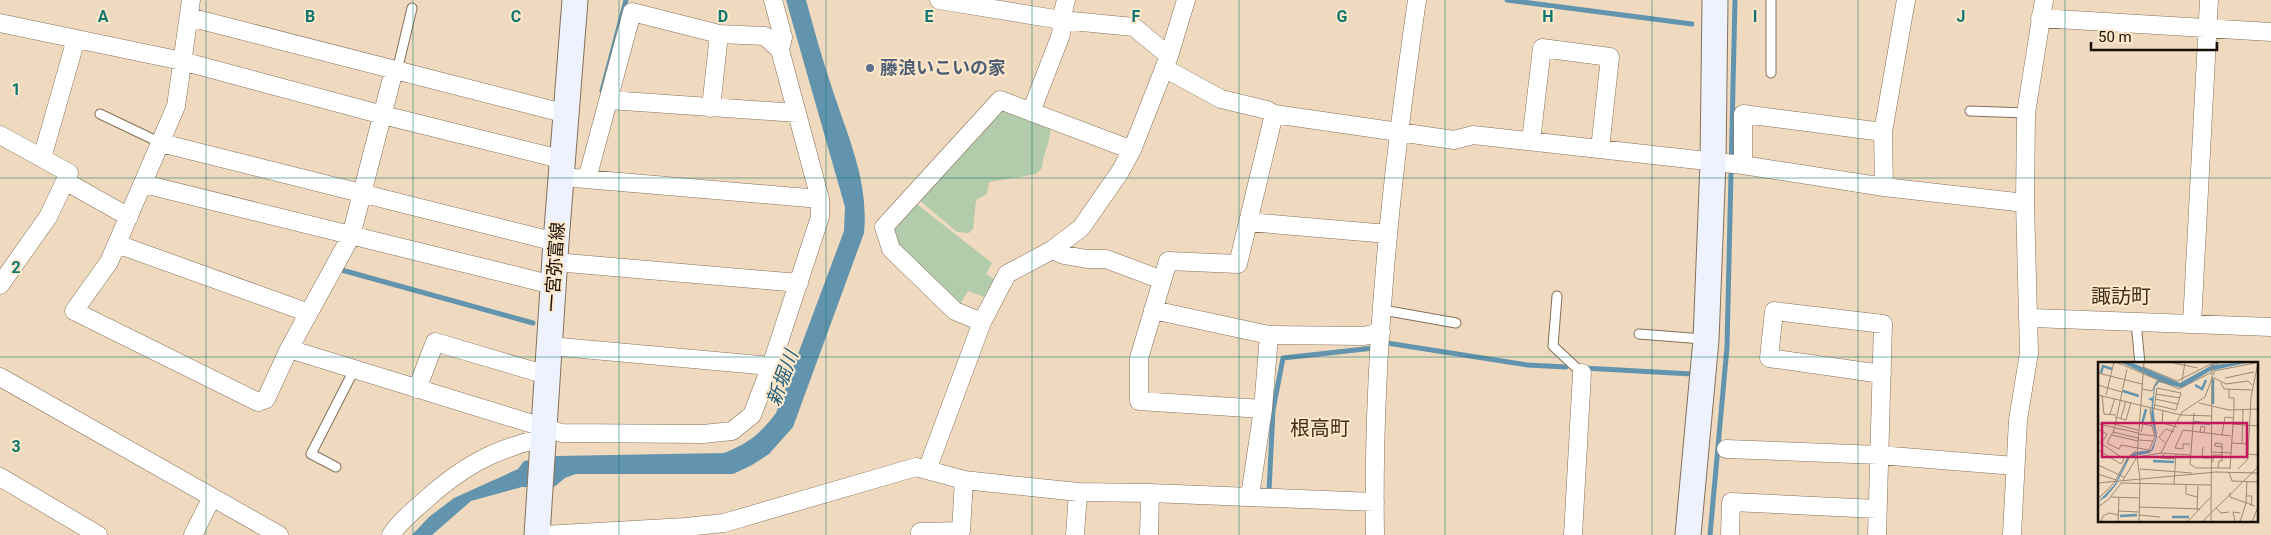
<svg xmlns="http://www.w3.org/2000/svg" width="2271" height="535" font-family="Roboto,'Noto Sans JP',sans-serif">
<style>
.green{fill:#b1cbab}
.water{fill:#6294ae}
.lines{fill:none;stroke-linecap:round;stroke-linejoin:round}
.stream{stroke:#6294ae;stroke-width:5}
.lane-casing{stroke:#847158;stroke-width:11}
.street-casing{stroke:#847158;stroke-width:19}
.secondary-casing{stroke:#847158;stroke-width:27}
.lane{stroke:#fff;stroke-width:9}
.street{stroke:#fff;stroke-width:18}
.secondary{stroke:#eef2ff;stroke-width:25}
.grid{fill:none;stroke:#0f766e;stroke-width:1;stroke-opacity:0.55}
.service-dot{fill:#5c6f8a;stroke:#fde8cc;stroke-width:2}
.labels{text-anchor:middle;stroke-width:4;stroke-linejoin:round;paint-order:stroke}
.service-label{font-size:18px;font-weight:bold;fill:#4e5e75;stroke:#fde8cc;text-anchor:start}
.street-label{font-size:18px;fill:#160f06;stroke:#fde8cc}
.water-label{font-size:19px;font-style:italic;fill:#1c5b77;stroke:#fde8cc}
.quarter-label{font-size:20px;fill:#402f18;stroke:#fde8cc}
.inset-river{fill:none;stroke:#6294ae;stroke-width:2.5}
.inset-road{fill:none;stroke:#998975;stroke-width:1}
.view{fill:#c2185b;fill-opacity:0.15;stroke:#c2185b;stroke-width:2.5}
.inset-edge{fill:none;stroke:#160f06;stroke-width:2.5}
.grid-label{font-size:16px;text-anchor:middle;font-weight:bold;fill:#0f766e;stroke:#fde8cc;stroke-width:4;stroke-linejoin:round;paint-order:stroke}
</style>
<rect width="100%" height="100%" fill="#f0dabf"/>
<path class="green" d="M1007 110 1050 127C1051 142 1043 153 1042 168L1036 174 989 182 987 194 976 200 973 229 969 233 957 232 918 199 997 112Z
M913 201 992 263 986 274 995 280 984 297 968 291 957 309 895 250 891 232Z"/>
<path class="water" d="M786 0H806C814 29 822 59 832 88 848 137 869 181 864 233L793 427 769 454 752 465 733 474H576L565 478 554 487H522L471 501 432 535H412L429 517 454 498 518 469 524 461 557 456 724 453C749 443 760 434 776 413L844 231 845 207Z"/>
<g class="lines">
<path class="stream" d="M1507 0 1692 24
M602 91 626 0
M338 269 533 323
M1387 343 1527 365 1566 367
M1583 368 1692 374
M1269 491 1273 410 1283 358 1374 348
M1710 535 1727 347 1735 0"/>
<defs>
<path id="lane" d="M1771 0V73
M397 71 412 8
M1970 111 2026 113
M100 114 161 143
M1557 296 1553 346 1582 373
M1383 310 1456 323
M2136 322 2140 364
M1639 334 1703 339
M336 467 311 454 354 370"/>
<path id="street" d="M191 0 176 106 109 262 74 311 258 402 266 399 289 349 562 433 703 434 732 431 752 415 771 366 820 217V199L780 50 765 36 719 34 632 12 587 179
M773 0 783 37 780 50
M939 0 1061 20 1134 27 1169 56
M189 17 567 114
M2040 18 2271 32
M1061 20 1066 0
M0 23 182 61 383 115 564 160
M1164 68 1221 99 1267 110 1274 114
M609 100 797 113
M711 108 719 34
M1031 112 1060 37 1064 21
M0 135 69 173 48 217 0 285
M1531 141 1542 48 1610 57 1600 149
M161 143 556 242
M42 158 76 39
M1743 165V114L1883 132
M562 177 820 199
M65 181 129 217
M144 184 553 285
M1884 187 1883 132 1906 0
M1248 222 1388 234
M117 244 309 313
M1052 250 1064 255 1087 259H1106L1162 280
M555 262 799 283
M1153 310 1269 335
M2029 318 2271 327
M982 322 955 311 891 249 884 227 1000 100 1132 150
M2192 324 2209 0
M1381 332 1364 336 1269 335 1263 409 1139 401V358L1168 261 1238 264 1274 114 1454 140 1473 135 1743 165 1884 187 2025 203
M549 346 771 366
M289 349 351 236 394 70
M0 377 279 535
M417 389 435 342 547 375
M1726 449 1879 455 2015 466
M927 470 982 322 1007 274 1052 250 1081 228 1120 172 1132 150 1169 56 1186 0
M0 477 98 535
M1250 496 1263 409
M193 535 212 497
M391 535C399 522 412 512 423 502 460 468 493 449 543 438
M543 535 686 527 724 523 916 467 964 480 1078 492 1150 493 1375 502
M920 535V532L961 531 964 480
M1075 535 1078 492
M1149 535 1150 493
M1375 535C1372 356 1391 177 1417 0
M1573 535 1582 373
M1730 535 1731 502 1877 509
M1877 535 1883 324 1774 311 1769 358 1882 374
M2012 535 2018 420 2029 353 2025 203 2026 113 2044 0"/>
<path id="secondary" d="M537 535 556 242 575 0
M1688 535 1706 340 1713 162 1715 0"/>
</defs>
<use href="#lane" class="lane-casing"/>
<use href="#street" class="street-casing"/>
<use href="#secondary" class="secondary-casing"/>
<use href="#lane" class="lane"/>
<use href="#street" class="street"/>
<use href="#secondary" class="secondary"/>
</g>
<path class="grid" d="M206 0V535M413 0V535M619 0V535M826 0V535M1032 0V535M1239 0V535M1445 0V535M1652 0V535M1858 0V535M2065 0V535M0 178H2271M0 357H2271"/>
<circle class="service-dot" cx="870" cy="68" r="5"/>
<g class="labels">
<g class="service-label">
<text x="880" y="74">藤浪いこいの家</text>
</g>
<g class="street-label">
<text transform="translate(555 267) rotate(-86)" y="6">一宮弥富線</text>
</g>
<g class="water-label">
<text transform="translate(782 378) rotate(-70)" y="7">新堀川</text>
</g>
<g class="quarter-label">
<text x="2121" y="303">諏訪町</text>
<text x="1320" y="435">根高町</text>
</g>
</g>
<g transform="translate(2098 362)">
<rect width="160" height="160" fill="#f0dabf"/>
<path d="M22 0H32L82 21 114 3 152 0 112 9 84 26 61 20 57 25 55 44 59 75 55 88 51 91 32 95 18 123 8 135 0 140 17 122 30 95 38 90 53 88 58 76 53 55 54 39 50 37 55 35 56 24 60 18Z" fill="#6294ae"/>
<path class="inset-river" d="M3 11 5 4 14 7M97 23 104 27 108 18M25 29 41 34M115 42V17M96 60 112 62M44 62 48 47M55 99 76 100M22 154 39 153M74 155H91"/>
<path class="inset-road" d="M18 0 81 27 114 10M71 0 100 6M160 1 153 35 150 92 160 93M45 5 79 19 111 3 124 0M29 7 16 68 9 81 21 87 23 83 51 88 57 75 54 64 45 62 43 70M0 11 44 22M116 13V9L121 8 157 1M114 15 128 22 150 19 154 23M127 16 156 10M84 19 87 0M123 21 126 27 154 28M0 23 24 30M44 27 54 29 59 19M131 28V36H136V47M58 32 82 36M0 33 83 53 114 54M4 33 6 52 18 53M8 33 16 0M57 37 80 42M101 41 131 48 160 47M52 46 54 64M0 47 1 62M56 47 59 26 83 31 78 48 57 43M65 49 64 61 79 65M96 51 92 102 98 106H132M12 52 17 36M17 55 28 58 33 40M23 56 28 39M1 62 40 71M16 62 40 68M134 62 160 64M0 67 9 72 3 82M15 70 40 76M102 70 103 64 107 65 106 70M41 72 57 74M14 73 40 79M124 73 127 55 136 56M40 78 55 79M0 79 26 97 23 102 0 88M67 81 61 75 68 67 76 70M133 81 151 82M92 82H85V87L77 86 85 68 133 74M144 82 145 47M105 85 104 96H112M114 90 133 91M63 91 84 50 107 35 114 16M66 92 63 96 77 97M115 100V93H124M0 103 26 115M120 106 121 99H124V82L117 81V84L124 85M42 107 94 111M132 107 136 47M140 107 150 97V92M131 110 134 119 160 120M0 112 18 118M25 118 39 95 63 91 92 93M17 119 30 95 38 89M0 121 118 110 160 111M24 121 113 123M76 122 78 92M88 123V132L99 135M132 131V135L157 144M148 134H154L153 144M13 135 42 136M0 137 17 120M0 145 11 137 24 120M42 145 102 147M118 146 123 151 131 150M99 148 100 124M21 149 41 150M41 153 62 155M3 160 5 154 11 151 21 153M20 160 21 136M41 160 42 116 39 95 46 0M89 160 113 135M104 160 160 105M113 160 114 0M137 160 135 150 142 151M142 160 148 141 149 119M154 160 160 145"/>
<path class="view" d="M4 61H149V95H4Z"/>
<rect width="160" height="160" class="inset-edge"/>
</g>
<g class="grid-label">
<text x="103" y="22">A</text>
<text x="310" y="22">B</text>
<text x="516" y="22">C</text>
<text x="723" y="22">D</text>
<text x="929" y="22">E</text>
<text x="1136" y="22">F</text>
<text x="1342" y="22">G</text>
<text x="1548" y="22">H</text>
<text x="1755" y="22">I</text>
<text x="1961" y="22">J</text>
<text x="16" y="95">1</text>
<text x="16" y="273">2</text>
<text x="16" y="452">3</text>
</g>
<path d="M2091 42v8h126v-8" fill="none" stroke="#160f06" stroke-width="2.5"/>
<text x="2098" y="42" font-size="15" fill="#160f06" stroke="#fde8cc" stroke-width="4" paint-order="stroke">50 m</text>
</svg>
